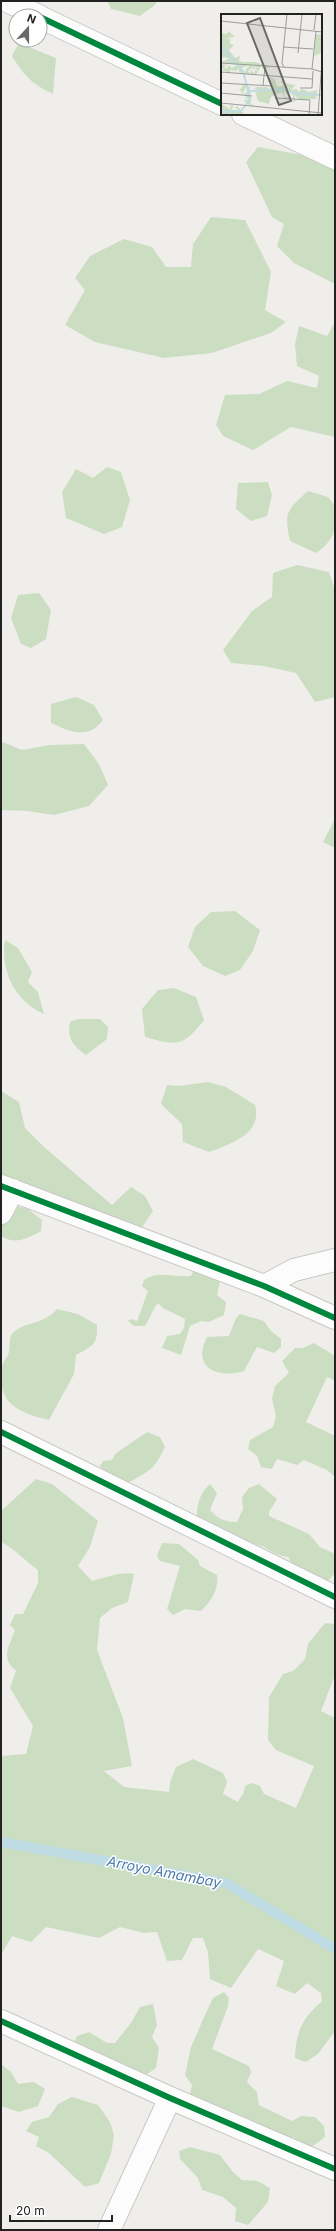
<svg xmlns="http://www.w3.org/2000/svg" width="336" height="2231" font-family="Inter,sans-serif">
<style>
.forest{fill:#cbdec1}
.lines{fill:none;stroke-linecap:round;stroke-linejoin:round}
.stream{stroke:#bfdbe3;stroke-width:10}
.minor-casing{stroke:#c9c8c7;stroke-width:24}
.minor{stroke:#fdfcfc;stroke-width:22}
.cycleway-casing{stroke:#fff;stroke-width:8}
.cycleway{stroke:#00873e;stroke-width:6}
.labels{text-anchor:middle;stroke-width:3;stroke-linejoin:round;paint-order:stroke}
.water-label{font-size:14px;font-style:italic;fill:#4a7aab;stroke:#fff}
.inset-river{fill:none;stroke:#bfdbe3;stroke-width:2}
.inset-road{fill:none;stroke:#9e9c9b;stroke-width:1}
.view{fill:#6a6968;fill-opacity:0.15;stroke:#6a6968;stroke-width:2}
.inset-edge{fill:none;stroke:#222;stroke-width:2}
</style>
<rect width="100%" height="100%" fill="#f0eeeb"/>
<path class="forest" d="M107 1H156V4L140 16 111 9Z
M19 43 56 58 53 94C31 83 25 77 12 56Z
M258 147 319 158 335 168V284L294 263 277 246 284 224 272 217 246 162Z
M211 217 245 220 271 272 265 310 286 322 271 333 212 353 164 358 95 342 65 325 85 290 75 278 90 256 124 239 152 247 166 267H191L193 244Z
M335 322V437L291 427 253 450 223 436 216 425 225 395 259 394 287 381 317 388 319 376 297 366 295 344 299 326 327 336Z
M107 467 121 472 130 500 122 527 104 534 66 518 62 492 76 469 93 478Z
M268 482 272 495 267 516 251 521 236 509 238 483Z
M308 491 328 497 335 506C335 530 336 539 316 553L290 541C284 512 286 511 308 491Z
M297 565 329 572 335 590V697L315 702 296 673 264 666 231 663 223 650 252 611 272 597 273 573Z
M39 593 51 610 46 639 31 648 21 644 11 618 18 595Z
M76 697 94 705 103 720C88 740 71 732 51 723V704Z
M3 742 22 750 50 745 84 744 99 764 108 785 89 806 54 815 27 811 1 810V743Z
M335 819V848L323 842Z
M235 911 260 930 253 951 240 970 225 976 203 966 188 947 195 927 211 912Z
M5 940 18 948 32 972 28 982 38 992 44 1014C16 1002 0 972 5 940Z
M174 988 196 997 204 1020C183 1047 177 1046 145 1037L142 1009 158 990Z
M78 1019H100L108 1027 107 1039 86 1055C73 1046 67 1038 70 1022Z
M208 1082 226 1087 255 1105C263 1134 230 1144 209 1152L183 1142 182 1124 161 1104 167 1085 179 1086Z
M1 1091 19 1102 25 1128 44 1147 112 1205 131 1187 145 1196 153 1211 142 1227 148 1237 1 1181Z
M1 1195 6 1203 28 1209 42 1220 41 1231C26 1239 16 1245 1 1236Z
M195 1267 221 1277 217 1295 226 1302 224 1315 209 1322 201 1321 190 1326 181 1355 162 1348 167 1336 180 1334 184 1328 185 1319 163 1308 159 1304 156 1305 145 1326H134L128 1321 131 1319 137 1321 148 1291 142 1286 144 1280C158 1270 175 1278 191 1276Z
M57 1309 78 1314 97 1325C98 1345 92 1346 76 1355L74 1374 49 1420C25 1414 1 1407 1 1378 1 1374 0 1370 2 1366 3 1362 6 1359 8 1355 11 1349 8 1339 12 1334 23 1321 42 1326 57 1309Z
M240 1314 264 1321 271 1331 281 1339V1347L274 1353 257 1347 244 1371C218 1379 191 1368 207 1337L229 1336 236 1318Z
M314 1343 335 1356V1381L327 1377 306 1422 335 1436V1477L327 1470 304 1460 297 1465 277 1459 272 1469 261 1467 257 1456 248 1449 250 1440 273 1427 276 1416 272 1398 275 1386 289 1373 282 1361 295 1348H303Z
M147 1432 160 1437 165 1447C152 1474 148 1470 125 1485L107 1477 100 1466 103 1461 112 1460 115 1454Z
M36 1479 52 1484 98 1521 90 1547 78 1566 92 1581C103 1578 124 1571 134 1574L128 1602 112 1608 100 1618 97 1650 123 1718 132 1766 104 1771 124 1787 169 1792 170 1782 176 1767 193 1759 223 1773 227 1782 223 1794 238 1802 244 1792 245 1786 252 1783 260 1786 264 1794 296 1808 314 1766 276 1750 268 1740 269 1697 283 1674 293 1671 305 1659 308 1644 325 1623 335 1624V1675L321 1711 335 1718V2031L318 2054 306 2062 295 2058C296 2031 302 2019 322 2001L321 1993 307 1983 295 1994 276 1986 284 1961 258 1949 231 1988 210 1979 208 1952 203 1938H193L182 1960 167 1961 157 1932 144 1933 120 1927 99 1938 46 1927 31 1942 12 1936 1 1955V1756L26 1754 33 1726 10 1688 16 1671C0 1657 9 1647 15 1630L10 1625 15 1614H23L38 1583V1570C25 1561 15 1549 1 1542V1511Z
M210 1484 217 1493 210 1510C218 1519 225 1522 237 1522L243 1509 242 1497 249 1488 259 1484 277 1499 269 1512V1516L309 1534 320 1547 335 1554V1573L329 1580 322 1582 296 1569 288 1557C264 1553 266 1539 239 1546L198 1523C195 1508 199 1494 210 1484Z
M162 1543 179 1544 198 1560 200 1566 217 1575C219 1589 211 1602 201 1611L185 1609 173 1615 167 1609 180 1566 160 1561 157 1556Z
M224 1992 229 1998 228 2006 212 2049 249 2066 251 2072 247 2082 257 2092 259 2105 292 2121 301 2116 315 2117 324 2126 325 2137 309 2149 300 2147 294 2137 281 2139 188 2104 192 2085 185 2075 191 2047 205 2015 213 1998Z
M153 2004 157 2025 152 2037 159 2048 156 2068 137 2081 71 2048 77 2036 89 2032 107 2043H115L131 2023 140 2007Z
M1 2064 11 2072 18 2084 34 2082 45 2089 38 2106 19 2112 1 2106Z
M72 2097 98 2105 110 2122 114 2135 111 2154 99 2183 85 2187 49 2153 36 2146 39 2137 26 2131 32 2122 49 2117 58 2104Z
M190 2147 220 2155 233 2172 242 2180 257 2181 270 2188 268 2202 248 2225 235 2221 236 2208 223 2197 202 2190 198 2178 180 2159 179 2151Z"/>
<g class="lines">
<path class="stream" d="M1 1842 226 1883 335 1949"/>
<defs>
<path id="minor" d="M7 1 39 16
M40 17 222 104
M243 114 335 158
M1 1186 264 1286 335 1318
M1 1213 13 1190
M264 1286 294 1270 335 1260
M1 1432 335 1597
M1 2021 170 2098 335 2169
M109 2230 170 2098"/>
</defs>
<use href="#minor" class="minor-casing"/>
<use href="#minor" class="minor"/>
<defs>
<path id="cycleway" d="M40 17 222 104
M1 1186 264 1286 335 1318
M1 1432 335 1597
M1 2021 170 2098 335 2169"/>
</defs>
<use href="#cycleway" class="cycleway-casing"/>
<use href="#cycleway" class="cycleway"/>
</g>
<g class="labels">
<g class="water-label">
<text transform="translate(164 1872) rotate(11)" y="5">Arroyo Amambay</text>
</g>
</g>
<g transform="translate(221 14)">
<rect width="101" height="101" fill="#f0eeeb"/>
<path d="M8 17 14 23 6 24 10 26 8 29 13 31 8 36 14 44 19 42 18 47 22 48H34L50 53 42 55 40 52 35 61 29 60 30 56 33 60 34 56 37 57 33 52H30L33 53 34 56 31 54 27 57 29 60H24V57L29 51 20 54 23 59 19 60 17 53 16 57 9 56V59L2 56 1 50 7 51 3 52 5 55 8 51 11 54 17 51 0 49 8 44 0 43V19L5 20ZM95 20 101 21V36L100 39 93 42ZM49 63 54 65 56 73 63 71 60 68 62 64 64 69 74 71 70 76 76 75 77 78 81 75 88 78 96 76 95 85H78L73 81 75 86 72 89V81L68 78 66 81 64 77 63 82 68 84H63L61 78 50 83 48 90 37 87 34 77 37 75H33L35 73H45L50 76 52 73 48 66ZM22 71 29 73 30 90 35 92 28 91 25 87 23 88V86L29 85 24 84 26 81 22 80 27 78V73H25L22 79 20 80 21 77H18ZM1 90 9 95 10 91 13 92 10 96H17L14 93 16 92 24 101H0Z" fill="#cbdec1"/>
<path class="inset-river" d="M0 32 22 57 29 85 20 97 0 98M29 77 61 75 78 80 101 81"/>
<path class="inset-road" d="M0 7 101 18M93 16 95 0M62 33 92 35M77 39 81 0M0 49 91 55 101 58M63 53 61 49 66 0M91 55 95 17M0 58 91 65M0 69 50 72M42 71 44 53M79 74H91L92 57M0 79 31 82M54 84 89 86 88 101M0 89 101 99M97 101 101 48"/>
<path class="view" d="M39 4 70 87 58 91 26 9Z"/>
<rect width="101" height="101" class="inset-edge"/>
</g>
<rect width="336" height="2231" fill="none" stroke="#222222" stroke-width="4"/>
<g transform="translate(28 28) rotate(21)"><circle r="19" fill="#ffffff" stroke="#a7a7a7"/>
<path d="M0-3L7 15L0 10L-7 15Z" fill="#6a6968"/>
<text y="-6" font-size="11" font-weight="bold" text-anchor="middle" fill="#222222">N</text>
</g>
<path d="M10 2215v6h102v-6" fill="none" stroke="#222222" stroke-width="2"/>
<text x="16" y="2215" font-size="12" fill="#222222" stroke="#ffffff" stroke-width="3" paint-order="stroke">20 m</text>
</svg>
